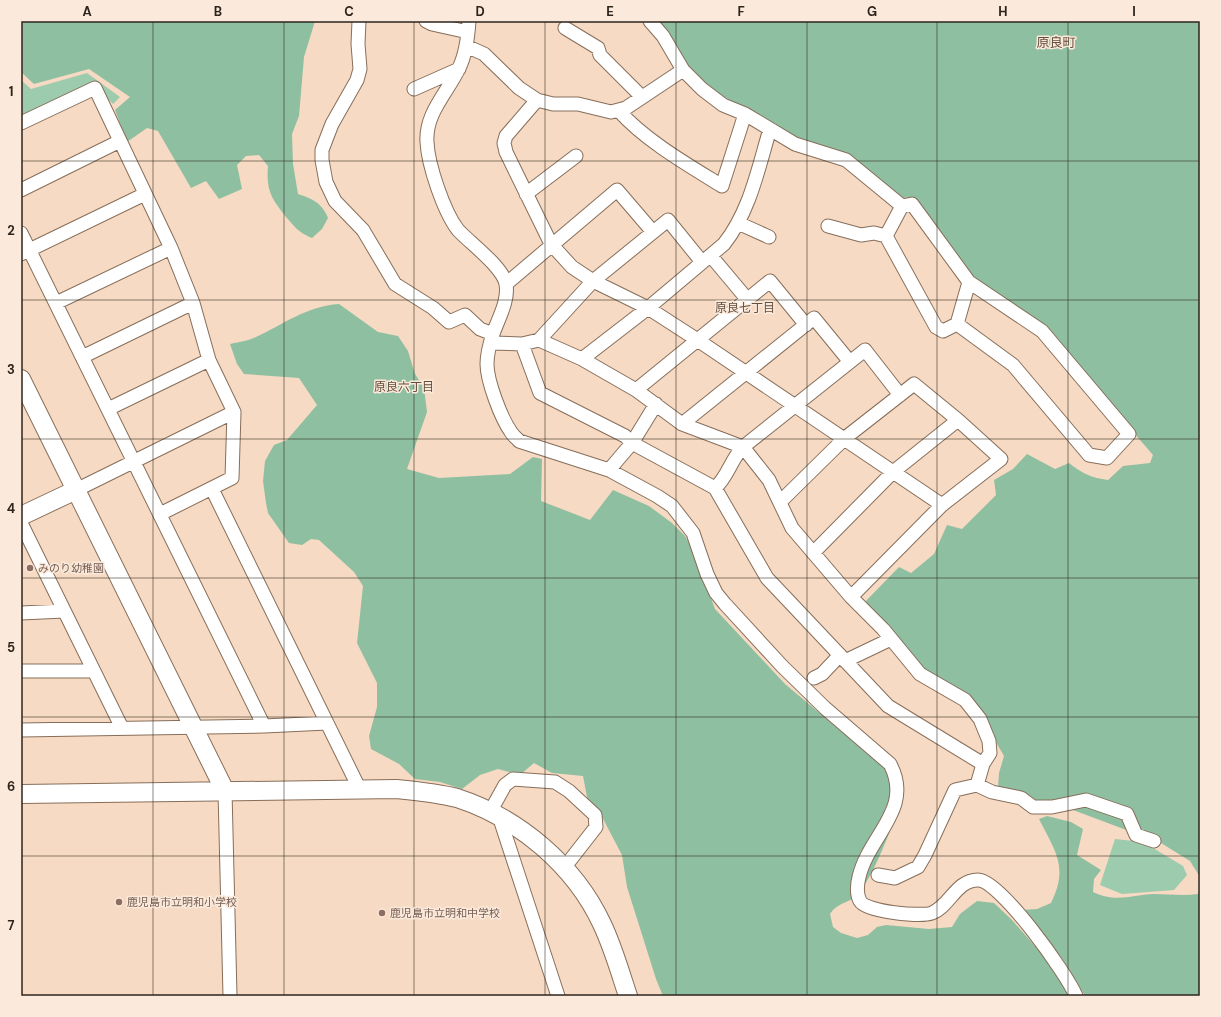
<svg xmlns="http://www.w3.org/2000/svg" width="1221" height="1017" font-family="'DM Sans','Noto Sans JP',sans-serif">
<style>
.green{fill:#9dcbae}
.forest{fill:#8fbfa1}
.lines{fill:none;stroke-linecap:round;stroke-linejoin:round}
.street-casing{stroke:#876e5a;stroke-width:15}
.secondary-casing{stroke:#876e5a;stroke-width:20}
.street{stroke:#fff;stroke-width:13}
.secondary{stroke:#fff;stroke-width:18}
.grid{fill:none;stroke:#2e241c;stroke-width:1;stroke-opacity:0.55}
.education-dot{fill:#8d6e63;stroke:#fbeadc;stroke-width:1.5}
.labels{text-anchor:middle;stroke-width:3;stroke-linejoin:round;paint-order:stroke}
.education-label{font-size:11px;fill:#785e54;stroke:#fbeadc;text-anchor:start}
.neighbourhood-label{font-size:12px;fill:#654e3b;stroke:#fbeadc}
.quarter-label{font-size:13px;fill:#654e3b;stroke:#fbeadc}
.neatline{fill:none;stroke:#2e241c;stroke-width:1.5}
.grid-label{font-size:13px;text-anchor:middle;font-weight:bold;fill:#2e241c}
</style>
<rect width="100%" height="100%" fill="#f6dac3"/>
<path class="green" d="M87 73 120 97 113 104 92 83 21 117V80L31 89Z
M1115 839 1143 842 1183 866 1187 875 1174 890 1122 894 1100 885Z"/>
<path class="forest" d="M21 21H315L304 57 299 116 292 134 293 164 298 194C313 199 322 203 328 218L322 229 312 238C298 232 296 228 286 217 271 198 266 190 268 166L259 155 246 156 237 165 242 189 219 199 206 181 191 188 158 131 147 128 127 142 115 110 130 97 89 69 34 84 21 72Z
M656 21H1200V877L1190 861 1161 843 1073 810 1053 812 998 787 999 773 1004 756 982 718 922 671 863 604 899 567 911 573 934 554 947 525 962 529 996 495 994 480 1013 469 1027 454 1055 469 1069 463C1081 473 1092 478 1108 480L1123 466 1150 463 1153 455 1043 328 972 278 930 222 914 197 901 198 851 156 792 136 702 84 683 62Z
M339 304 378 332 398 336 408 351 415 374 424 388 427 412 407 469 439 478 510 474 533 457 542 459 541 501 590 520 613 490 649 506 672 523 685 536 693 550 715 609 785 684 873 758 890 768 899 780 904 792 902 801C891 827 875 875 857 895 850 903 838 902 830 914L833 927 841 933 857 938 868 935 877 927 886 925 929 929 952 927 960 914 977 901 994 903 1012 920 1059 974 1072 996H663L656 979 627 887 622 855 600 813 588 802 583 776 552 773 534 763 520 775 498 769 480 775 462 789 440 782 415 779 399 764 371 749 369 736 377 707V683L357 643 363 586 354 572 319 540 311 539 302 545 289 543 268 513 266 503 263 481 265 461 274 445 287 440 317 405 299 378 244 374 237 364 230 344C238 342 248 341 256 337 284 324 307 306 339 304Z
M1047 816 1071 822 1083 829 1077 855 1101 870 1094 879 1093 892C1116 903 1131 895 1154 894 1169 894 1183 896 1198 894L1200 888V996H1085L1062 958 1022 910 1037 909 1051 903C1069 867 1055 851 1039 819Z"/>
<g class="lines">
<defs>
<path id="street" d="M359 21 358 44 360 69 357 80 332 124 322 150V160L326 182 335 201 363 230 395 284 433 308 449 322 465 315 480 329 493 334
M426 21 432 24 468 32
M469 21C468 37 466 54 459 68 448 92 425 113 427 142 428 165 444 212 458 230 470 243 503 267 506 284 509 301 498 319 493 334 490 343 487 354 487 364 487 381 501 418 511 432 513 436 517 438 519 441L609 470 657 496 672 506 693 533 707 574 716 593 725 604 782 666 825 708 890 764C914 809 869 835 859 877 857 885 856 893 860 901 866 912 921 917 932 913 950 906 956 880 978 880 1000 880 1067 974 1076 996
M650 21 663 36 683 70 702 89 723 105 745 114 795 144 846 160 902 206
M565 28 598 48 600 55 642 97
M466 46 484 54 519 88 537 100 553 104H578L611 112 626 108 683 70
M414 89 459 69
M537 100 506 136 504 143 506 152 551 244 572 267 593 281 648 308 696 339 942 505
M619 111C646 141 688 165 722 186L745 114
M21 123 95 88 171 248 193 303 209 360 234 412 232 478 160 514
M21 190 120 141
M526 194 576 156
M912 204 969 282 1042 331 1129 434 1107 458 1089 455 1013 365 957 324 943 331 936 327 886 236 902 206Z
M738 223 769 237
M828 226 861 235 874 233 886 236
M21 233 264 726
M21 254 145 194
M711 256 747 299
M506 284 617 190 653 232
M56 303 171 248
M957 324 969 282
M539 340 593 281 668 220 702 262
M491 343 522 344 539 340 582 359 636 390 682 424 743 447 769 480 792 528 851 597 883 629 920 674 965 700 980 719 989 741 990 753 983 764 977 785 955 790 925 855 918 867 895 878 878 875
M522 344 540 393 625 436 632 443 715 488 767 578 888 706 983 764
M82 357 193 303
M582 359 648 308 724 244C750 211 758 169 770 129
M636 390 770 281 806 325
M108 409 209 360
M682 424 814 318 850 362
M609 470 632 443 656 404
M715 488C728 477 731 459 743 447L865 350 900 395
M212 489 360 790
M76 490 234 412
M780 502 845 438 914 384 958 420 1001 459 942 505 851 597
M21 523 122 728
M813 553 893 472 958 420
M21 613 64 611
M845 661 891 639
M21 671H94
M814 678 822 674 840 655
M21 730 264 726 327 723
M977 785 992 792 1021 798 1033 807H1052L1086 800 1127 814 1136 835 1154 841
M225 791 230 996
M490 812 505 785 513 779 555 782 569 791 595 815 596 827 564 868
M499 816 558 996"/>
<path id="secondary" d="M21 379 225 791
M21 516 76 490
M21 794 397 789C417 791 438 793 457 798 519 818 575 866 602 924 613 947 620 972 628 996"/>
</defs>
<use href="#street" class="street-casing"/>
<use href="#secondary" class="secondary-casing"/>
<use href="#street" class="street"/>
<use href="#secondary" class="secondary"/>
</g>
<path class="grid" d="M153 21V996M284 21V996M414 21V996M545 21V996M676 21V996M807 21V996M937 21V996M1068 21V996M21 161H1200M21 300H1200M21 439H1200M21 578H1200M21 717H1200M21 856H1200"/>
<g class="education-dot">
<circle cx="30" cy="568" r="4"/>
<circle cx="119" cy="902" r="4"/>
<circle cx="382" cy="913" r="4"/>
</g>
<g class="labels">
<g class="education-label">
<text x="38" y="572">みのり幼稚園</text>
<text x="127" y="906">鹿児島市立明和小学校</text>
<text x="390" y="917">鹿児島市立明和中学校</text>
</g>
<g class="neighbourhood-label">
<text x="745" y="312">原良七丁目</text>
<text x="404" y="391">原良六丁目</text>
</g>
<g class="quarter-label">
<text x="1056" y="47">原良町</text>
</g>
</g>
<rect width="1221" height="1017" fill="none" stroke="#fbeadc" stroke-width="44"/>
<rect x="22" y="22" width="1177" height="973" class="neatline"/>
<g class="grid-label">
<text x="87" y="16">A</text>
<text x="218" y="16">B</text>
<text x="349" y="16">C</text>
<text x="480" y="16">D</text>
<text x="610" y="16">E</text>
<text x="741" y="16">F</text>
<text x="872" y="16">G</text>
<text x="1003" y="16">H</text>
<text x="1134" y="16">I</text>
<text x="11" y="96">1</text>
<text x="11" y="235">2</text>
<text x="11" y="374">3</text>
<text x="11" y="513">4</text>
<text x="11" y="652">5</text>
<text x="11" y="791">6</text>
<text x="11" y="930">7</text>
</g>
</svg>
